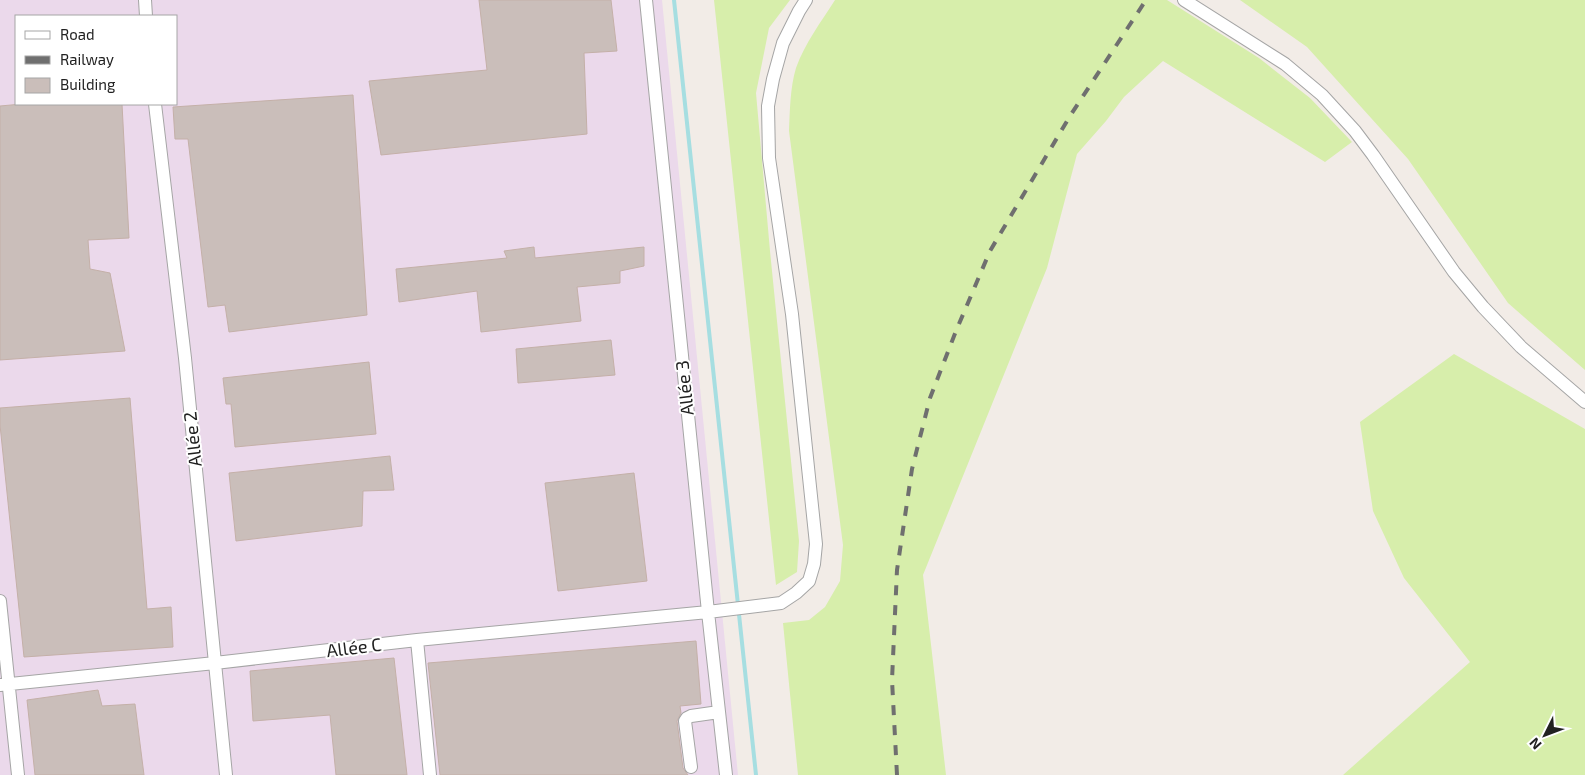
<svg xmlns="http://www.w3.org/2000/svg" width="1585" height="775" font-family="'Exo 2',sans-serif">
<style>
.industrial{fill:#ebd9eb;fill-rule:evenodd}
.grass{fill:#d7eeab}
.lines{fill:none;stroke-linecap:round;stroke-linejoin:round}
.stream{stroke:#a6dee1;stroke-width:4}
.building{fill:#cabeba;stroke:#c4b0a8}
.minor-casing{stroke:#a5a5a5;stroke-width:14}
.minor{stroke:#fff;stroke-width:12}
.rail{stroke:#6f6f6f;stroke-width:4;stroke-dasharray:10 10;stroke-linecap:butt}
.labels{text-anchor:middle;stroke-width:4;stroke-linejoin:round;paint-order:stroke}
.street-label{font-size:18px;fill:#212121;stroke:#fff}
</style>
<rect width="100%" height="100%" fill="#f2ece7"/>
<path class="industrial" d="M0 0H662L738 775H0ZM16 16H176V104H16Z"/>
<path class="grass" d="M714 0H790L769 28 756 93 770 251 799 541 797 572 776 585Z
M835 0H1167L1259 58 1310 98 1352 142 1325 162 1163 61 1124 97 1106 121 1077 154 1047 268 923 575 946 775H798L783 623 809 620 825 607 840 581 843 545 789 131C790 110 790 88 796 68 805 43 821 22 835 0Z
M1240 0H1585V370L1508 303 1408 159 1307 47Z
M1454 354 1585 429V775H1343L1470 662 1404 578 1373 511 1360 422Z"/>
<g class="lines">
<path class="stream" d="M674 0 756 775"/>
</g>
<path class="building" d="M479 0H611L617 51 584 53 587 134 381 155 369 81 487 70Z
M353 95 367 315 229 332 225 305 208 307 188 139H175L173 107Z
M22 104H122L129 238 88 240 90 269 110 273 125 351 0 360V106Z
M534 247 535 258 644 247V266L620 271V283L577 287 581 321 481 332 477 291 399 302 396 269 507 258 504 251Z
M611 340 615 375 518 383 516 349Z
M369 362 376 434 235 447 231 404H226L223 378Z
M130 398 147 609 171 607 173 647 24 657 0 425V408Z
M390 456 394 490 363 491 362 526 236 541 229 473Z
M634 473 647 581 558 591 545 483Z
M696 641 701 704 680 706 681 713 677 721 683 768 688 775H440L428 663Z
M394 658 407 775H336L330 715 253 721 250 671Z
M98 690 102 706 135 704 144 775H35L27 700Z"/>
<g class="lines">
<defs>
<path id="minor" d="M145 0 146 16
M646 0 708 612 726 775
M1184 0 1285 64 1322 95 1355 131 1373 155 1454 272 1483 307 1521 347 1585 402
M155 104 185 358 226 775
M0 601 18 775
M417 640 430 775
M0 685 215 663 417 640 708 612 781 603 796 593 809 581 814 564 816 544 792 314 769 158 768 106 773 79 783 43 799 11 806 0
M691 767 685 721 687 718 691 716 719 712"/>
</defs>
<use href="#minor" class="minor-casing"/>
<use href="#minor" class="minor"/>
<path class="rail" d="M897 775 892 680 897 570 912 469 930 398 956 331 990 251 1070 116 1146 0"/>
</g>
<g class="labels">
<g class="street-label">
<text transform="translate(685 388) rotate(-96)" y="6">Allée 3</text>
<text transform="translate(193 439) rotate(-96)" y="6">Allée 2</text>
<text transform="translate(354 648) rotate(-7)" y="6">Allée C</text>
</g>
</g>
<rect x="15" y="15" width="162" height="90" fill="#ffffff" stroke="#a6a6a6"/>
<rect x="25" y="31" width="25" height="8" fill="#ffffff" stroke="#a6a6a6"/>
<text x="60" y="40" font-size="15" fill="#212121">Road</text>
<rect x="25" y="56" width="25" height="8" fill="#6f6f6f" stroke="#a6a6a6"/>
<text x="60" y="65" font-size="15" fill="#212121">Railway</text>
<rect x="25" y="78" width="25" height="15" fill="#cabeba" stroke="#a6a6a6"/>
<text x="60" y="90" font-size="15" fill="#212121">Building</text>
<g transform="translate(1545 735) rotate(228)" stroke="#ffffff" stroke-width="4" paint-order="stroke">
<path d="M0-4L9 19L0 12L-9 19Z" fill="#212121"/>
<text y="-8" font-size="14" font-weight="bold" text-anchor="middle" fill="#212121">N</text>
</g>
</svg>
